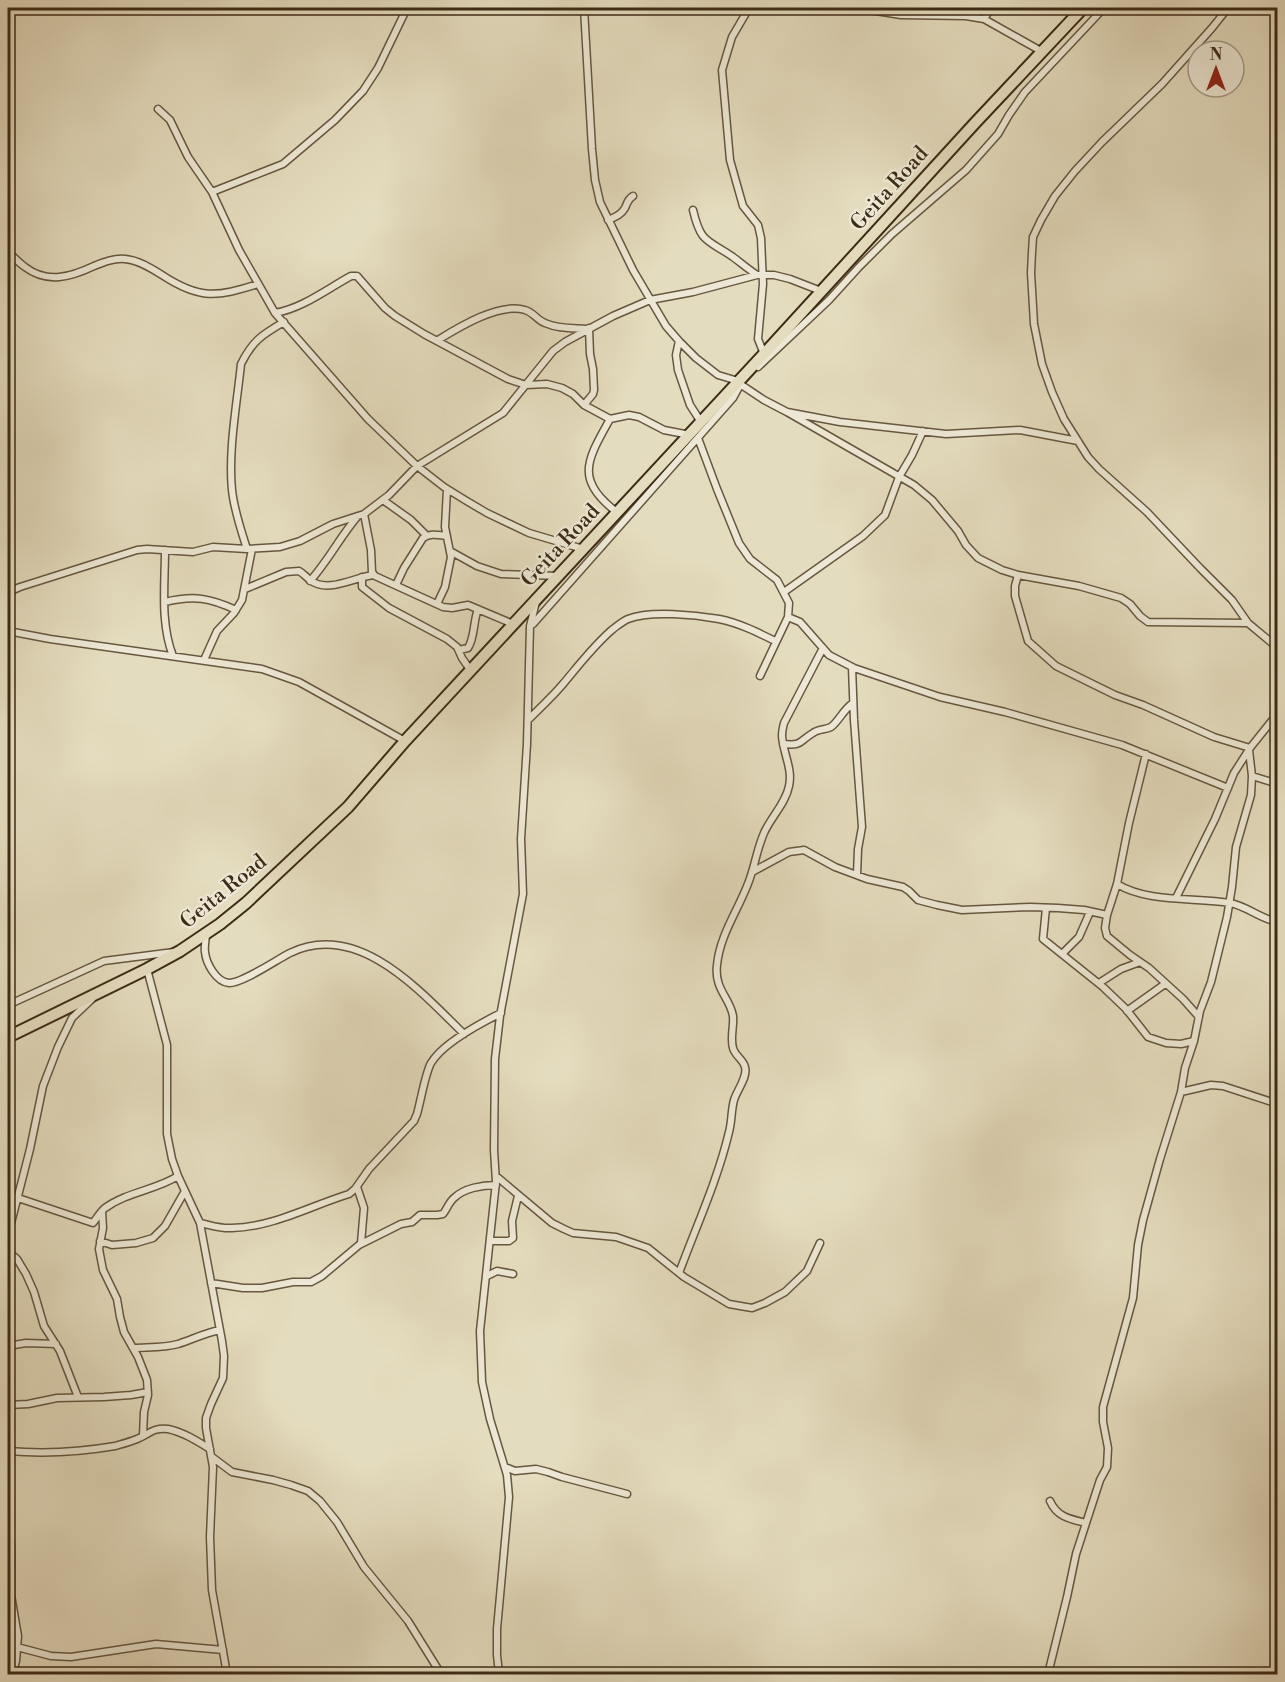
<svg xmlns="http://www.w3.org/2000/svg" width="1285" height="1682" font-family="'Libre Bodoni',serif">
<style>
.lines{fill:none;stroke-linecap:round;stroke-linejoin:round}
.street-casing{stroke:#665740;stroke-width:9}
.highway-casing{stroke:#3c2b16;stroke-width:14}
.street{stroke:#ede8d5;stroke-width:6}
.highway{stroke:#e4dcbe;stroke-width:10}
.labels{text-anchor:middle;stroke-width:4.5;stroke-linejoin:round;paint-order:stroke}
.street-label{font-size:21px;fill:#3c2b16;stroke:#ede8d5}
</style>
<rect width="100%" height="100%" fill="#e4dcbe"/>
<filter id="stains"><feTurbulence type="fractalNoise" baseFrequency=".00333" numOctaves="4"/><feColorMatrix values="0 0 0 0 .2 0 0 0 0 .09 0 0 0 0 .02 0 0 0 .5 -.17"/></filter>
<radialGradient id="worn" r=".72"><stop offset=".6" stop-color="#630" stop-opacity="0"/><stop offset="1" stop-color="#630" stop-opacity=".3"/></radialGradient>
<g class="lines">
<defs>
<path id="street" d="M584 8 592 149 595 180 600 202 633 270 666 326 679 341 696 358 718 375 738 381
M749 8 732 37 722 70 730 160 743 206 758 225 761 238 763 284 758 339 764 354
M857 8 901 15 966 16 984 19 1041 51
M1228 8 1212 28 1162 84 1102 142 1075 171 1055 196 1041 220 1033 237 1032 252 1031 273 1034 324 1042 364 1052 392 1064 419 1088 457 1099 469 1147 512 1200 568 1232 600 1248 623 1278 648
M984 19 991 8
M158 109 170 120 188 157 212 192 239 250 275 313 368 419 417 466 444 487 465 500 487 513 529 533 583 549
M212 192 283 164 335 120 363 91 378 68 407 8
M693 210C701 244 707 239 733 257 741 263 748 269 757 275
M608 220C615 217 621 215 625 208 628 202 627 200 633 196
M8 252C14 257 19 263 25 267 47 284 71 277 94 266 104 262 114 258 125 259 138 260 151 268 162 275 200 300 217 297 258 284
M275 313C303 308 327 289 351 276H357L385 308 395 316 424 334 508 379 526 385 547 384 562 388 573 394 584 405 610 419
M438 340C459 327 500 302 525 310 533 312 537 320 545 323 558 329 573 328 587 329
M679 341 676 355 678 370 690 405 701 422
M758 367 829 300 859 267 892 234 966 170 998 134 1009 115 1025 92 1104 8
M740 384 764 400 787 412 840 422 946 434 1020 430 1078 441
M584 405 593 394 594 390 593 369 590 354 589 328
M787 412 914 485 932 500 958 531 966 545 978 558 1002 570 1018 575 1079 586 1121 598 1130 604 1140 616 1148 622 1248 623
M698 438 717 489 739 543 750 559 777 580 789 603 788 617 760 676
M383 500 411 520 426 535
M618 513C573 480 588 459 610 419L629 415 639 417 664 430 690 435
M364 514 371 550 372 572 375 576 443 607 452 608 468 605 513 624
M247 549C241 530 234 510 232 490 228 451 237 403 241 364 253 340 262 335 284 322
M165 550C165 584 160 623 173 656
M450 551 477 566 501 574 558 576
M1018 575 1015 586V596L1028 641 1056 666 1115 695 1143 705 1214 737 1250 748
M362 577V587L389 608 447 639 457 647 462 658 471 671
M310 581C328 561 340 537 357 517
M396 585 404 568 423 538C430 533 438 535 447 536
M245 589 286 572 299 571C303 573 306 577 310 580 328 594 354 577 374 575
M784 592 863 536 885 515 899 477 912 455 923 431
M8 598 13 590 20 587 137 550 147 549 193 552 213 547 247 549 280 547 300 541 333 524 364 514 389 495 417 466 503 413 553 351 565 342 613 316 650 300 693 292 757 275H774L790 279 821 291
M165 602C194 595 210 598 236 610
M437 604 445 587 451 557 445 527 447 489
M788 617 800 622 829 655 854 668 940 697 1005 712 1122 745 1228 788
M533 624 733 398 740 385
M8 631 50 639 262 669 299 682 405 741
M459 650 468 648C475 637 473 622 478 609
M204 660 217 631 234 613 242 600 252 549
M852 667 854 720 862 827 858 849 857 875
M528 720C540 708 553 696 563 684 579 665 594 645 613 629 617 626 623 621 628 619 650 610 696 615 719 619 739 623 757 632 775 641
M783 744C803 746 798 742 813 733 818 729 825 730 831 727 839 721 843 710 853 703
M1146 754 1129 823 1117 884 1107 915 1105 928 1107 936 1130 955 1149 968 1183 999 1199 1017
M1252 776 1278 784
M752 872 789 852 804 850 835 867 867 879 903 887 909 891 918 900 937 905 962 910 1030 907 1058 908 1084 910 1107 915
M1117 884C1148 903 1195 897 1230 903 1247 906 1260 919 1278 922
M1176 898 1215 819 1234 773 1250 748 1278 713
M1046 908 1043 939 1103 987 1126 1009 1148 1037 1166 1043 1181 1044 1194 1041
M206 934C206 940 204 946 205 952 206 963 216 982 229 983 243 983 276 960 290 953 358 920 420 991 464 1034
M1062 954 1079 937 1090 912
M147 969 167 1045V1134L172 1159 178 1176 200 1223 222 1341 224 1356 223 1378 211 1404 206 1418V1428L213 1467 210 1537 212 1590 227 1674
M1099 983 1121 969 1140 962
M8 1005 104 961 174 952
M1127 1011 1165 984
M1181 1092 1211 1085 1223 1086 1278 1104
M496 1176 552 1223 564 1229 573 1233 616 1237 648 1248 684 1277 729 1304 752 1308 765 1303 785 1292 807 1271 820 1243
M357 1187 364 1208 361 1243
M18 1198 93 1223C97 1218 100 1212 105 1208 127 1192 156 1190 178 1176
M102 1211 103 1228 99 1249 103 1270 117 1299 120 1317 124 1332 138 1357 147 1380 148 1395 144 1412 143 1435
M200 1223C210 1225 221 1229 232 1228 273 1227 310 1206 349 1194L355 1189 369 1169 414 1121 417 1114C421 1100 425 1074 431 1063 443 1043 481 1023 501 1013
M8 1235 30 1149 43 1086 58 1047 72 1018 92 999
M100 1241 112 1245 136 1243 153 1238 165 1226 185 1191
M490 1241H509L513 1238 512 1221 518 1196
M8 1251 17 1259 26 1274 34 1292 44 1326 60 1351 78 1397
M679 1273C696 1227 718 1179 729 1132 732 1121 731 1111 734 1100 737 1090 748 1077 745 1067 743 1059 735 1056 733 1048 730 1038 734 1027 733 1016 730 998 714 989 717 965 720 934 739 909 749 881 755 865 757 849 764 833 771 817 786 803 789 786 793 769 783 753 782 736 782 732 783 727 784 723L823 648
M487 1276 497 1271 513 1274
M211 1283 243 1288H262L293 1282H311L322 1276 359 1245 401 1224 412 1222 420 1215H437L443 1214C447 1209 449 1202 454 1198 464 1188 483 1185 496 1185
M8 1346 26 1343 56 1344
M134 1348C148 1347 164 1348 178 1344 193 1339 205 1333 220 1330
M8 1405 28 1404 57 1398 104 1397 131 1395 148 1392
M8 1451C43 1454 80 1452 115 1446 122 1444 130 1442 137 1439 149 1434 154 1427 168 1429 183 1432 197 1441 210 1449
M212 1457 232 1472 273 1480 291 1485 308 1491 320 1501 337 1522 364 1567 408 1621 441 1674
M505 1467 515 1471 536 1469 548 1472 562 1477 627 1494
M1050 1501C1057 1517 1070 1519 1086 1523
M8 1506 11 1547V1595L18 1636 16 1661 12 1674
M17 1647 51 1656 71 1657 156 1644 223 1650
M499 1674 497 1655V1629L509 1497 507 1475 490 1419 482 1382 480 1331 496 1182 494 1150 495 1059 500 1016 523 894 521 839 527 744 530 626 536 602
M1048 1674 1067 1597 1076 1554 1100 1480 1107 1467 1108 1448 1103 1422V1407L1133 1298 1138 1245 1143 1220 1160 1159 1181 1092 1185 1068 1194 1041 1200 1011 1211 982 1227 917 1232 887 1236 847 1251 795 1252 776 1249 750"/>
<path id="highway" d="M8 1037 147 969 180 951 220 924 246 903 348 807 405 741 764 354 975 123 1083 8"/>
</defs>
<use href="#street" class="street-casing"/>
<use href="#highway" class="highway-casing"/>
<use href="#street" class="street"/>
<use href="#highway" class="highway"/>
</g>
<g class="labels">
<g class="street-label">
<text transform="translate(889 188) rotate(-48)" y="7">Geita Road</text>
<text transform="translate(560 545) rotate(-47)" y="7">Geita Road</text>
<text transform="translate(223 891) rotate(-39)" y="7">Geita Road</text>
</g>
</g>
<rect width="1285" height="1682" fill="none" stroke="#e4dcbe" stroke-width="30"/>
<rect x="9" y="9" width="1267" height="1664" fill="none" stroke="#3c2b16" stroke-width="3"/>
<rect x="15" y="15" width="1255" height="1652" fill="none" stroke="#3c2b16" stroke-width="1.5"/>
<g transform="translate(1216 69)"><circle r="28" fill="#ede8d5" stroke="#a69c89" stroke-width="1.5"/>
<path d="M0-4.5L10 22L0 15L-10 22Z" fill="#8f2418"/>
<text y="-9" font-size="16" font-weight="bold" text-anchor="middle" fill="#3c2b16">N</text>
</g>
<rect width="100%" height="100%" filter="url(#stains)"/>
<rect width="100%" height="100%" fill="url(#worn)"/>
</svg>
